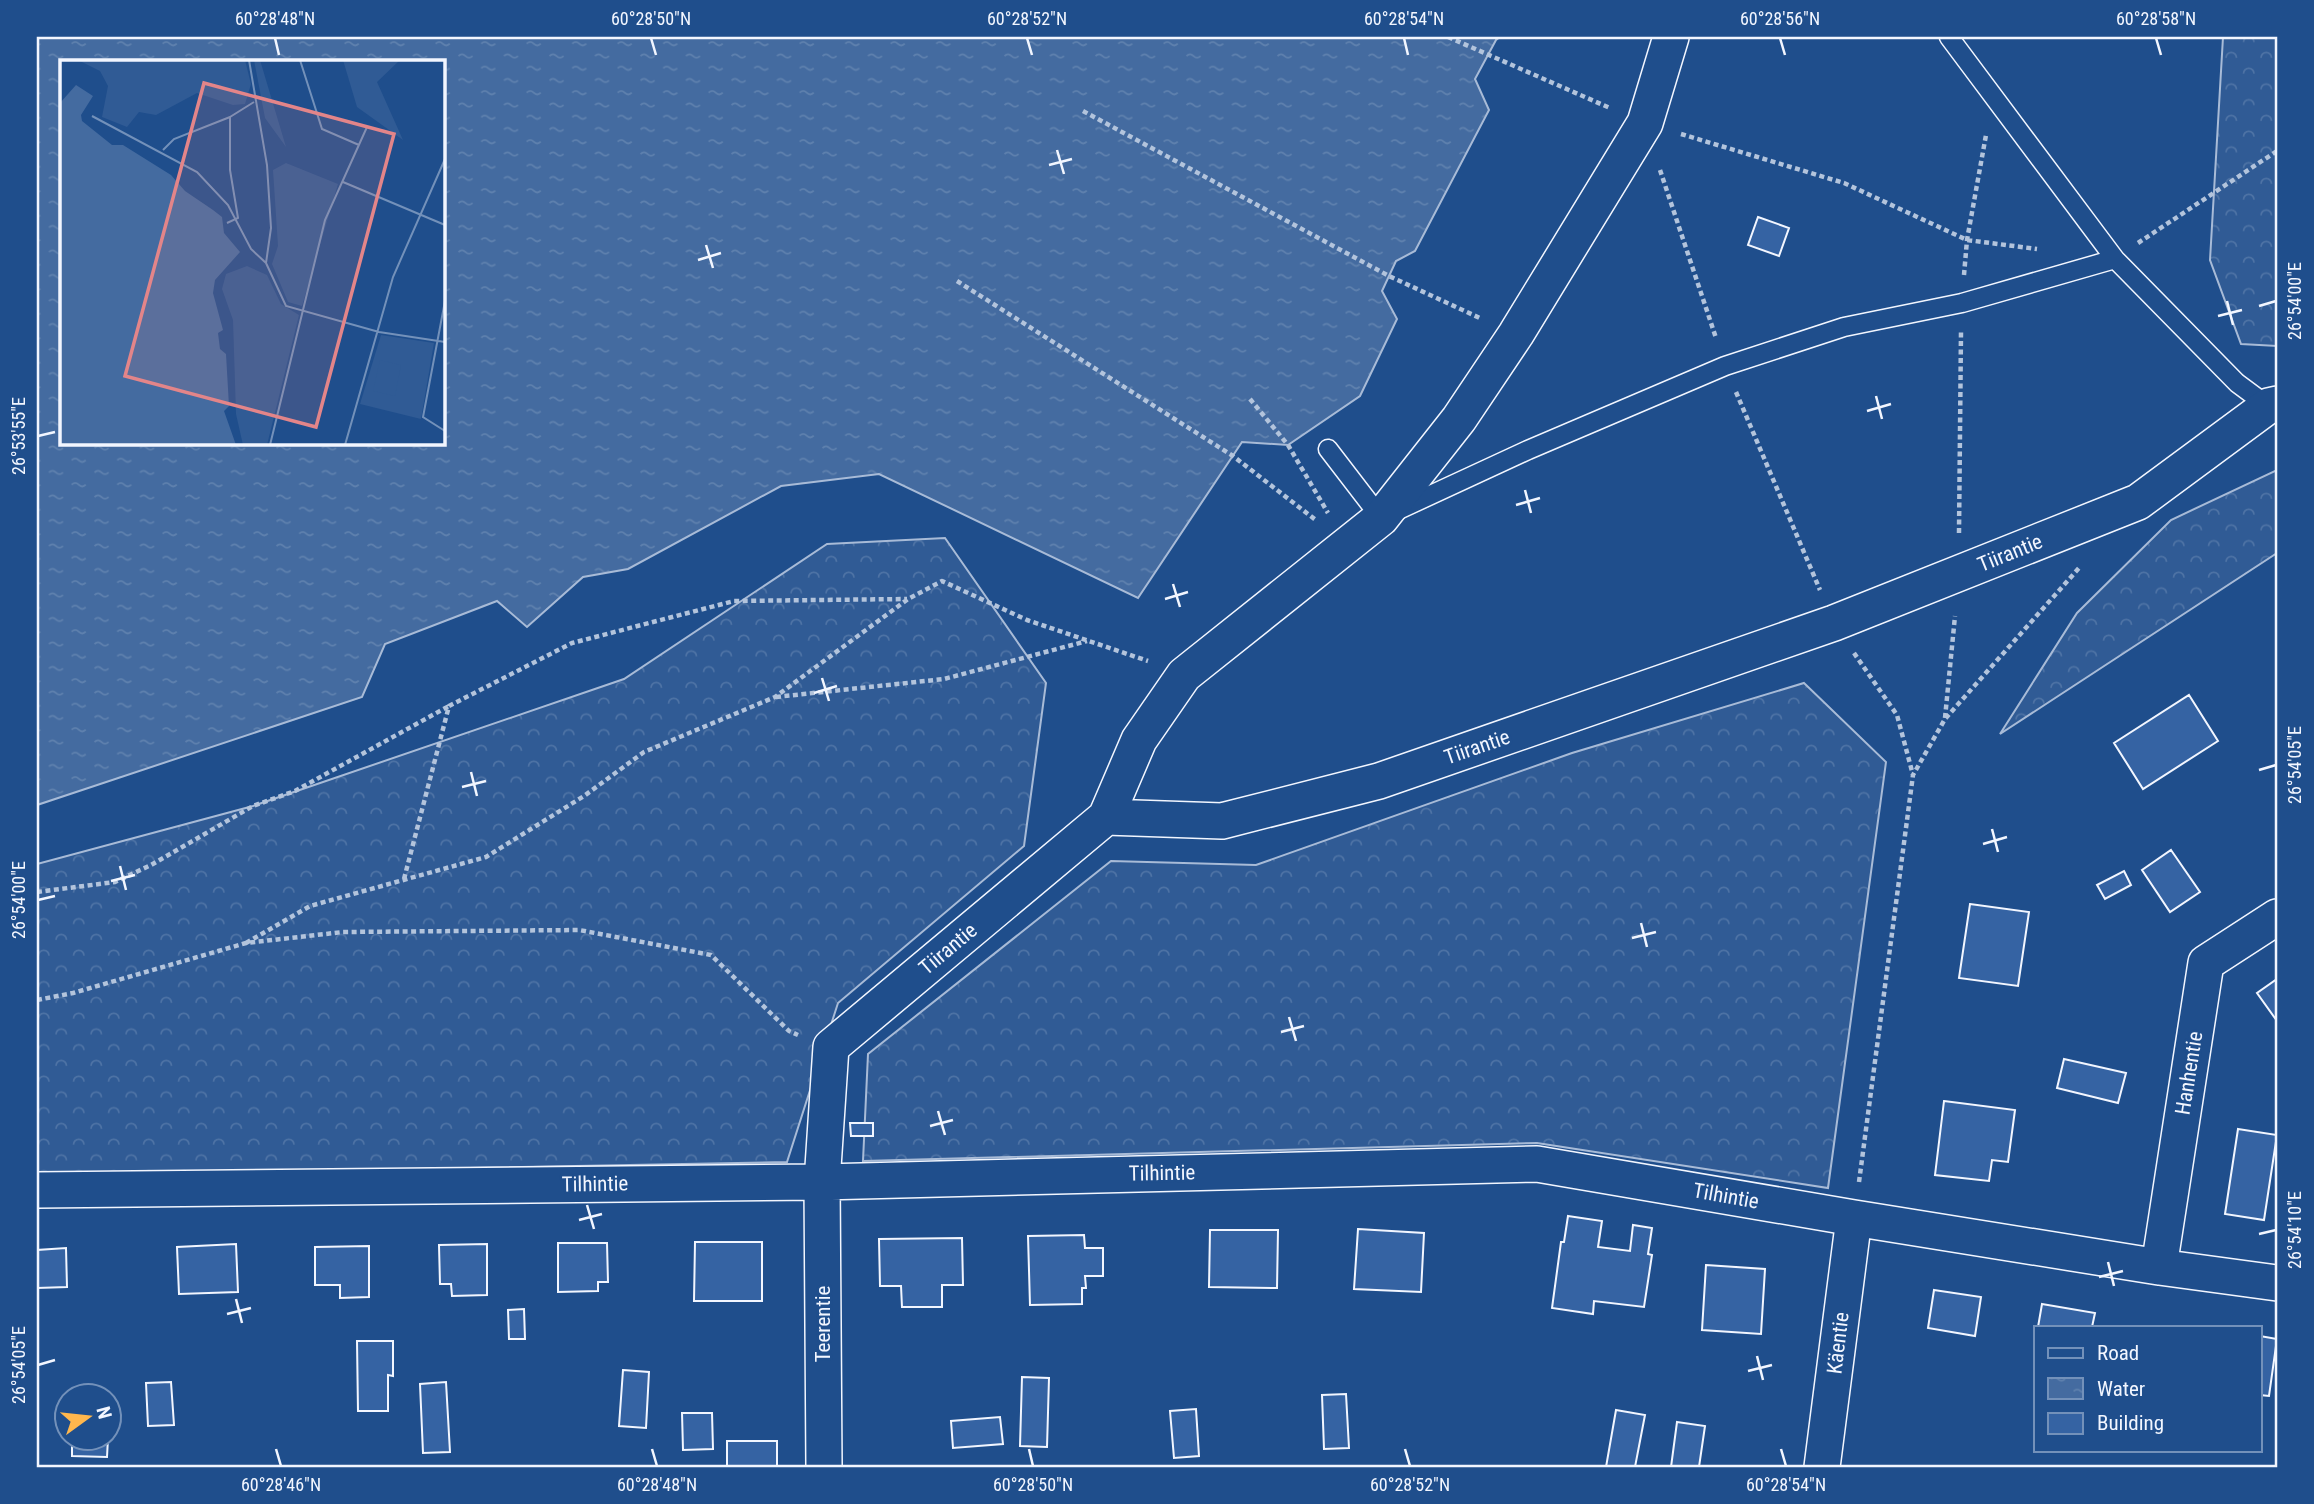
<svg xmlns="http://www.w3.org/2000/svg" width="2314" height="1504" font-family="'Roboto Condensed',sans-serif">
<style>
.forest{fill:url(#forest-crowns);stroke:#a8bbd7;stroke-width:2}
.water{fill:url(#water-ripples);stroke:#a8bbd7;stroke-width:2;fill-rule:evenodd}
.building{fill:#3563a3;stroke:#f2f6ff;stroke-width:2}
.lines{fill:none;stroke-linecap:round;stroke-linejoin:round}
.service-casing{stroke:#f2f6ff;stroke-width:21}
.minor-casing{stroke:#f2f6ff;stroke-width:38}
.path{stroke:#b3c4dc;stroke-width:4.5;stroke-dasharray:5 3.5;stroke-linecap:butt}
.service{stroke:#1f4e8c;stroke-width:18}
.minor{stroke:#1f4e8c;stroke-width:35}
.ticks{fill:none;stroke:#f2f6ff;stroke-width:2.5}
.labels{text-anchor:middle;stroke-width:5;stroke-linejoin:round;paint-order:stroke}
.street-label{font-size:21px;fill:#f2f6ff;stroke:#1f4e8c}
.inset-road{fill:none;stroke:#7391ba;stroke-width:2}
.view{fill:#e38589;fill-opacity:0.15;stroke:#e38589;stroke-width:3.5}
.inset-edge{fill:none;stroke:#f2f6ff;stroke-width:3.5}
.neatline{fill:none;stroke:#f2f6ff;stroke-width:2.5}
.ticks-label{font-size:18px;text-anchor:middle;fill:#f2f6ff}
</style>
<defs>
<pattern id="forest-crowns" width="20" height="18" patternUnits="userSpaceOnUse" patternTransform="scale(1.75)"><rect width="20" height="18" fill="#305b95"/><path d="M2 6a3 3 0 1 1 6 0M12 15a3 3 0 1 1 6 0" fill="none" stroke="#4e73a5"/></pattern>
<pattern id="water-ripples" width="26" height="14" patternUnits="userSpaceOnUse" patternTransform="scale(1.75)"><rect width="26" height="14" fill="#446ba0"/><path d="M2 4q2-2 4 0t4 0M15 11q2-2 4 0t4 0" fill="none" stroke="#5f81ae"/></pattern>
</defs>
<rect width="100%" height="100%" fill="#1f4e8c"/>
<path class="forest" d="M2223 37H2277V346L2241 344 2210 260Z
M2277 470V553L2000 734 2077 613 2171 520Z
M945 538 1046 683 1024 846 838 1003 787 1162 37 1176V864L253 806 624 679 827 544Z
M1804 683 1886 762 1828 1188 1537 1143 863 1161 868 1054 1111 861 1256 865 1572 753Z"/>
<path class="water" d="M37 37H1500L1496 40 1475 79 1489 110 1415 251 1396 261 1382 291 1397 319 1360 396 1288 445 1242 442 1138 598 879 474 781 486 628 569 583 577 527 627 497 601 385 644 362 697 37 805ZM61 61H443V443H61Z"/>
<path class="building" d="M1758 217 1789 228 1779 256 1748 245Z
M2189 695 2218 741 2143 789 2114 743Z
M2171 850 2200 892 2170 912 2142 870Z
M2124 871 2131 885 2105 899 2097 885Z
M1970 904 2029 912 2018 986 1959 978Z
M2277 979V1021L2257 993Z
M2064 1059 2126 1073 2118 1103 2057 1088Z
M1944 1101 2015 1110 2008 1162 1992 1160 1989 1181 1935 1175Z
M850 1123H873V1136H851Z
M2238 1129 2277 1135 2264 1220 2225 1214Z
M1568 1216 1602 1221 1598 1247 1630 1251 1633 1225 1652 1228 1648 1254 1652 1255 1644 1307 1594 1301 1593 1314 1552 1308 1561 1242H1564Z
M1358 1229 1424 1233 1421 1292 1354 1289Z
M1210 1230H1278L1277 1288 1209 1287Z
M1084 1235 1085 1248H1103V1276H1085L1086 1288H1082V1304L1030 1305 1028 1236Z
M962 1238 963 1285H942V1307H902L901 1286H880L879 1239Z
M695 1242H762V1301H694Z
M558 1243H607L608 1282H598V1291L558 1292Z
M236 1244 238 1292 179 1294 177 1247Z
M487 1244V1295L452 1296 451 1284H440L439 1245Z
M369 1246V1297L340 1298V1285H315V1247Z
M66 1248 67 1287 37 1288V1250Z
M1706 1265 1765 1269 1761 1334 1702 1330Z
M1934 1290 1981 1297 1975 1336 1928 1328Z
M2042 1304 2095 1313 2092 1327H2038Z
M524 1309 525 1339H509L508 1310Z
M2260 1336 2277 1339 2269 1396 2260 1395Z
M357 1341H393V1376L388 1375V1411H358Z
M623 1370 649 1372 646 1428 619 1426Z
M1022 1377 1049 1378 1047 1447 1020 1446Z
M171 1382 174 1425 148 1426 146 1383Z
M446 1382 450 1452 423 1453 420 1384Z
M1346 1394 1349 1448 1324 1449 1322 1395Z
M1196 1409 1199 1456 1174 1458 1170 1411Z
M1616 1410 1645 1415 1635 1467H1606Z
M682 1413H712L713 1449 683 1450Z
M1000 1417 1003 1444 953 1448 951 1421Z
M1677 1422 1705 1426 1699 1467H1671Z
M72 1438H108L107 1457 72 1456Z
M727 1441H777V1467H727Z"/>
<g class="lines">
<defs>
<path id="service" d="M1949 37 2115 259
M1328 449 1381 518 1528 450 1725 366 1844 327 1962 303 2115 259 2237 383 2268 406"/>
<path id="minor" d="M1106 817 1139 740 1184 675 1381 518 1459 419 1516 334 1645 123 1671 37
M37 1190 822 1182 1537 1164 1854 1218 2159 1267 2277 1283
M2159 1267 2206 963 2277 917
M824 1467 822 1182 831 1047 1106 817 1222 821 1379 781 1834 623 2138 502 2268 406 2277 404
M1822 1467 1854 1218"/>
</defs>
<use href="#service" class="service-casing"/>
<use href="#minor" class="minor-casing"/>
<path class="path" d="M1448 37 1610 108
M1083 111 1389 276 1482 319
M1681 134 1844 183 1967 240 2037 249
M1660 170 1716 338
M2138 243 2277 151
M1964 275 1967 240 1986 135
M957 281 1233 456 1317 521
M1736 392 1820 590
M1250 399 1288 445 1328 513
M1959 533 1961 332
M1854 653 1897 715 1913 775
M776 697 944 679 1087 641
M1945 718 1955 616
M404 879 449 706 572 643 734 601 907 599
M37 892 115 882 151 865 253 806 295 791 449 706
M246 943 310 906 486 857 584 796 644 752 775 697 908 599 942 581 1027 620 1148 661
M37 1000 73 993 246 943 343 932 579 930 711 955 789 1031 798 1035
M1859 1182 1913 775 1945 719 2079 568"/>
<use href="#service" class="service"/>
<use href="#minor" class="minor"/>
</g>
<path class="ticks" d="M275 38 279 55M651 38 656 55M1027 38 1032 55M1404 38 1408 55M1780 38 1785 55M2156 38 2161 55M1057 150 1064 174M1049 165 1072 159M706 245 713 268M698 260 721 253M2227 301 2233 325M2259 306 2276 301M2218 316 2242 310M1876 396 1882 419M1867 411 1891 404M38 436 55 432M1525 490 1531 513M1516 505 1540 498M1173 584 1180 607M1165 599 1188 592M822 678 829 701M814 693 837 686M2259 770 2276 765M471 772 477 796M462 787 486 781M1992 829 1998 852M1983 844 2007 837M120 866 126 890M111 881 135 875M38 900 55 896M1641 923 1647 947M1632 938 1656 932M1289 1017 1296 1041M1281 1032 1304 1026M938 1111 945 1135M930 1126 953 1120M587 1205 594 1229M579 1220 602 1214M2259 1234 2276 1230M2108 1262 2114 1286M2099 1277 2123 1271M236 1299 242 1323M227 1314 251 1308M1757 1356 1763 1380M38 1365 55 1360M1748 1371 1772 1365M276 1449 281 1466M652 1449 657 1466M1029 1449 1033 1466M1405 1449 1410 1466M1781 1449 1786 1466"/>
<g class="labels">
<g class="street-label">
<text transform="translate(2010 553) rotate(-22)" y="7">Tiirantie</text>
<text transform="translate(1477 747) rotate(-19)" y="7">Tiirantie</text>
<text transform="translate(948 949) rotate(-40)" y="7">Tiirantie</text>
<text transform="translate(2189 1073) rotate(-81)" y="7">Hanhentie</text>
<text transform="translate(1162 1173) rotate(-1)" y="7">Tilhintie</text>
<text transform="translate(595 1184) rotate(-1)" y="7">Tilhintie</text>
<text transform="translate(1726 1196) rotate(10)" y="7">Tilhintie</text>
<text transform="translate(823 1324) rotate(-90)" y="7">Teerentie</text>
<text transform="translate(1838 1343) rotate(-83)" y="7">Käentie</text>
</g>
</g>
<g transform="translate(60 60)">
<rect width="385" height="385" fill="#1f4e8c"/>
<path d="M321 275 374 283 361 359 300 344Z" fill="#305b95"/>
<path d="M18 0H185L191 24 185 44 173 45 137 33 96 55 79 52 67 67 42 57 48 26 40 11ZM194 0H200L226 87 205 58ZM283 0H340L317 22 343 80 297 47ZM226 103 278 124 242 246 228 242 212 204 218 186 213 110ZM187 206 207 215 221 244 239 255 207 385H183L176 354 173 260 162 229 166 214Z" fill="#305b95"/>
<path d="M320 300 341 305 335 336 313 331Z" fill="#305b95"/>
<path d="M16 25 33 36 21 55 22 61 52 85H63L111 115 125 131 153 150 162 157 164 173 180 192 155 220 153 233 163 270 158 273 160 289 166 294 169 346 164 351 176 385H0V43Z" fill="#446ba0"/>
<path class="inset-road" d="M189 0 207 105 211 168 206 203 226 246 319 272 385 282M240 0 262 69 299 85M32 56 137 112 168 145 191 189 206 203M103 90 114 79 170 57M283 122 385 165M167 163 178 158 170 110V57L194 42M385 241 363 357 385 371M210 385 265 160 307 67M285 385 333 217 385 99"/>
<path class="view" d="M144 23 334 74 256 367 65 316Z"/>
<rect width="385" height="385" class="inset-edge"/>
</g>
<rect width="2314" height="1504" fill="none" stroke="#1f4e8c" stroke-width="77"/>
<rect x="2034" y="1326" width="228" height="126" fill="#1f4e8c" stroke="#7391ba" stroke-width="2"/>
<rect x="2048" y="1348" width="35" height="10" fill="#1f4e8c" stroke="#7391ba" stroke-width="2"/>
<text x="2097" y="1360" font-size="21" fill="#f2f6ff">Road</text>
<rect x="2048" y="1378" width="35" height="21" fill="url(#water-ripples)" stroke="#7391ba" stroke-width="2"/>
<text x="2097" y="1396" font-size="21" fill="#f2f6ff">Water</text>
<rect x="2048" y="1413" width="35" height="21" fill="#3563a3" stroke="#7391ba" stroke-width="2"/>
<text x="2097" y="1430" font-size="21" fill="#f2f6ff">Building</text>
<g transform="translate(88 1417) rotate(75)"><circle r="33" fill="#1f4e8c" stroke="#7391ba" stroke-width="2"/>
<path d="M0-5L12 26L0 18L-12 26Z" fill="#ffb74d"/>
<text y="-10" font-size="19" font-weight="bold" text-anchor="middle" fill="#f2f6ff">N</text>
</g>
<rect x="38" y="38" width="2238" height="1428" class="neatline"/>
<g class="ticks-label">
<text x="275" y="25">60°28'48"N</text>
<text x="651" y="25">60°28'50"N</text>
<text x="1027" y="25">60°28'52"N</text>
<text x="1404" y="25">60°28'54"N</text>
<text x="1780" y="25">60°28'56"N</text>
<text x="2156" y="25">60°28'58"N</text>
<text transform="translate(2295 301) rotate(-90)" y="6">26°54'00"E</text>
<text transform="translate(19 436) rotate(-90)" y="6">26°53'55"E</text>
<text transform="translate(2295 765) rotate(-90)" y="6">26°54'05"E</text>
<text transform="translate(19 900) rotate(-90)" y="6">26°54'00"E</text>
<text transform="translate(2295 1230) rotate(-90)" y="6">26°54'10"E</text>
<text transform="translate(19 1365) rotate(-90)" y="6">26°54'05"E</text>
<text x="281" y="1491">60°28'46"N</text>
<text x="657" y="1491">60°28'48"N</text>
<text x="1033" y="1491">60°28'50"N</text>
<text x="1410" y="1491">60°28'52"N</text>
<text x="1786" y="1491">60°28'54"N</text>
</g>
</svg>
